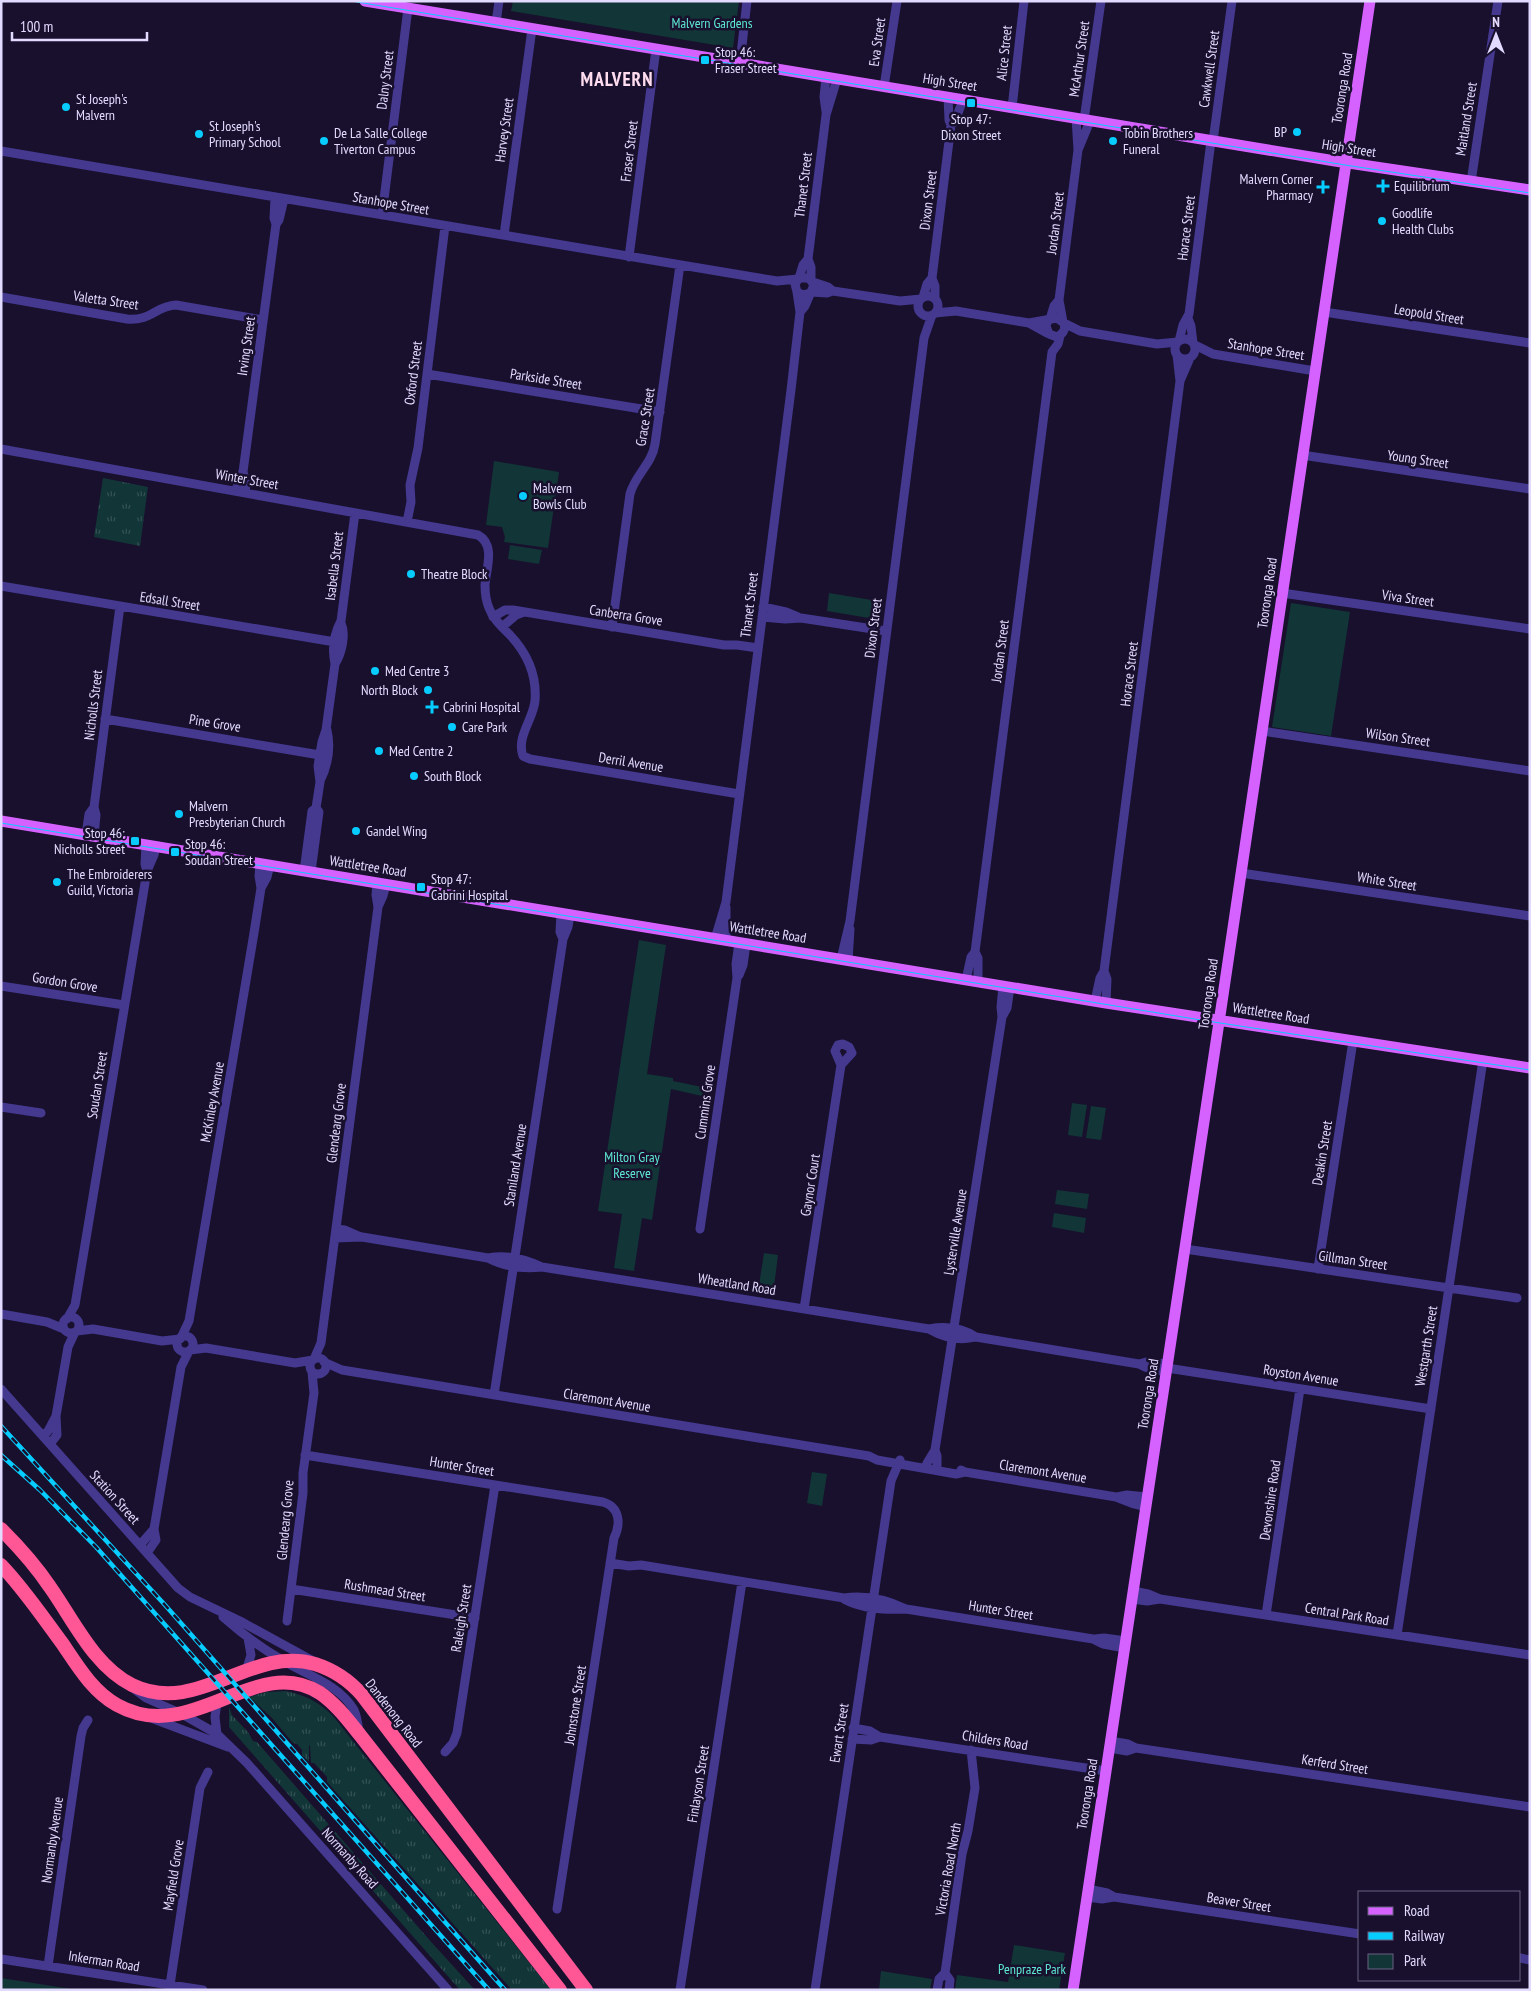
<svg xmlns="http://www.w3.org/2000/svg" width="1531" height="1991" font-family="'PT Sans Narrow',sans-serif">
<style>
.grass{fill:url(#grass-tufts)}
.park{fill:#123537}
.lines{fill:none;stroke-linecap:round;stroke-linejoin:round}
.minor{stroke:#44388f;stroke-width:9}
.major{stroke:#d562ff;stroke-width:11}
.highway{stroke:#ff5695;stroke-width:14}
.tram{stroke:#07ccff;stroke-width:1}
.rail-casing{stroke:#07ccff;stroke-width:4.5}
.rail{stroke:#18102d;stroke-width:2.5;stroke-dasharray:8;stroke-linecap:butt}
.poi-dot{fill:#07ccff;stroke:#18102d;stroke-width:2}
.labels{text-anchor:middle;stroke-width:5;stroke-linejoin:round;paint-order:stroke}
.park-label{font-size:14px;fill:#5ee8d4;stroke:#18102d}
.street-label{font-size:14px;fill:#e3dbff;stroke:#18102d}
.poi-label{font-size:14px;fill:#e3dbff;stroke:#18102d;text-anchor:start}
.district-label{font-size:19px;font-weight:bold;letter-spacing:1px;fill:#ffddef;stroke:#18102d}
</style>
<defs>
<pattern id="grass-tufts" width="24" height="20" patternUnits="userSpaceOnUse" patternTransform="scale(1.25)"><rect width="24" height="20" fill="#123537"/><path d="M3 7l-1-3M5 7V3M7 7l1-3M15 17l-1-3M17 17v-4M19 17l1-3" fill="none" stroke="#345255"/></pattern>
</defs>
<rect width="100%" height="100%" fill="#18102d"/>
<path class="grass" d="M103 478 148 487 140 546 94 537Z
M286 1691C305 1695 319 1702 333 1716L551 1990H512L327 1782V1777L314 1763H311L310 1745 309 1746V1762L302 1755V1750L297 1744 293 1743 272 1718 249 1697 267 1692Z
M229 1707 232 1715 248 1732 253 1741 257 1742 433 1944 475 1990H460L229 1727Z"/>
<path class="park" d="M513 1H739L733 48 511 11Z
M494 461 559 472 548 548 504 542 505 537 502 527 486 525Z
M510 545 542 550 539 564 508 559Z
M829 593 878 601 875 619 827 611Z
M1291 603 1350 612 1331 736 1272 727Z
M639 940 666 945 647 1074 673 1078V1081L712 1089 711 1098 671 1089 652 1220 642 1218 634 1271 614 1268 622 1214 598 1211Z
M1072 1103 1087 1105 1082 1137 1068 1135Z
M1091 1106 1106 1108 1101 1140 1086 1138Z
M1057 1190 1089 1194 1087 1209 1055 1204Z
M1054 1213 1086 1218 1084 1233 1052 1227Z
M764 1253 778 1255 774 1287 759 1285Z
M812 1472 827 1474 822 1506 807 1503Z
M1014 1945 1065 1953 1059 1990H955L957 1975 1008 1982Z
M881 1971 932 1979 930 1990H879Z
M1 1978 78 1990H1Z"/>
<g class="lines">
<path class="minor" d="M496 23 499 1
M740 63 747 1
M884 87 897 1
M1012 108 1024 1
M826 112 824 97 826 77
M1076 118 1078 150
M1084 120 1101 1
M951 125 955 121 963 100
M1213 141 1232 1
M1 151 777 281 798 279
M1471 182 1498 1
M382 215 408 8
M276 224 279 220 284 199
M504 235 532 29
M629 257 656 49
M799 278 803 265 808 259
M932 278 935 286V299
M811 280V267L808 259 826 115 837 79
M813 282 828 287 833 291 900 301 921 299
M811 292 827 293 833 291
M918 306a10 10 0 1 1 20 0a10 10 0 1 1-20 0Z
M1 297 127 319C152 321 155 306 176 305L263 320
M923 297 927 284 932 278 951 125 949 120 948 97
M800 312 805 306 814 285 809 278H799L795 284 797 292 803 295 810 293
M1324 312 1530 343
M935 313 956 311 1029 323 1047 333
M1188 318 1191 326 1193 343
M1050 319 1054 306 1059 300
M1063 322 1059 300 1078 150 1090 121
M1029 323 1057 318 1064 323C1066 330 1063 334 1057 337L1049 334 1046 326 1048 320
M1064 323 1080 331 1157 344 1178 342
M1175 349a10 10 0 1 1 20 0a10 10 0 1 1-20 0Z
M1179 341 1183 325 1189 314 1211 141
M1195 345 1213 354 1315 371
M427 374 660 412
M1180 381 1190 358
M1 449 478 535C496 545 486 569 485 585 485 593 486 601 489 608 493 619 502 627 510 635 528 654 537 675 535 701 533 720 516 737 523 756L530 759 739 794
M1302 455 1530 489
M243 472 246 483 245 493
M236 491 240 476 243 472 276 224 274 218 275 198
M407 522 411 502 410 485 418 448 445 226
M1 586 335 642 341 649
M1282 593 1530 629
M763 607 786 612 798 617
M493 617 505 610H513L724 645H737L758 648
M762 617 785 619 801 618 886 631
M502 627 516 615 524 612
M612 627 630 494C635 475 652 464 655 444L680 265
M335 664C342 653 346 634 341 623
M105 719 320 755
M1262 731 1530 771
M320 781C328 765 331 748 327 730
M86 835 89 814 94 807
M94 836 96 815 94 807 120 606
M146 845 145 864 147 871
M304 871 312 811 316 808
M311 872 319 812 316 808 320 782 318 766 322 742 326 730 335 664C332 650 334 634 341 621L355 513
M1241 873 1530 916
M377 883 376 895 378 907
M261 888 267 877 270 865
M561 913 560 932 563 939
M715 939 726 902 791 390 800 312 797 292
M726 940V907
M975 952 978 958V982
M841 959 850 921 924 338 932 315
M848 961 850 929
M1104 971 1107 979 1106 1003
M739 975 743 965 746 944
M966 980 971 957 975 952 1052 352 1058 344 1060 336
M1 986 124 1005
M1095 1001 1100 978 1104 971 1180 381 1177 355
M1002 1017 1007 1008 1010 987
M1 1107 41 1113
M336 1229 345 1230 361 1237
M700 1229 737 978 736 964 739 943
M335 1238 362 1237 488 1258C507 1254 525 1259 542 1267L929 1329C943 1337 960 1341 976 1337L1139 1364 1146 1362 1167 1364
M1185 1249 1517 1298
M488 1258C505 1267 523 1269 542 1267
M1318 1269 1353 1041
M804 1309 841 1065 835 1051 838 1045 843 1044 849 1047 852 1053 841 1065
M1 1314 47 1322 64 1329
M63 1325a8 8 0 1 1 16 0a8 8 0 1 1-16 0Z
M67 1319 75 1305 147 871 154 855 156 846
M929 1329C945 1326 962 1328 976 1337
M77 1331 93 1329 162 1341 180 1339
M177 1344a8 8 0 1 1 16 0a8 8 0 1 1-16 0Z
M181 1338 189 1321 254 933 261 888 259 876 260 864
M190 1350 206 1348 295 1363 313 1360
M310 1366a8 8 0 1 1 16 0a8 8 0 1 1-16 0Z
M314 1359 321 1343 378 907 383 896 386 884
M324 1362 342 1370 869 1456 877 1460 956 1474 965 1472
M1139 1364 1145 1367 1166 1372
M1167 1368 1431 1409
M1 1389 178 1588 190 1597 240 1621 313 1661
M494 1395 563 939 568 927 570 915
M43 1436 48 1431 56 1416
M50 1444 57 1435 56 1416 68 1347 75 1332
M305 1455 603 1502C620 1507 621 1524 614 1538L557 1909
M926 1468 927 1463 935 1450
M937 1470V1456L935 1450 1002 1017 1001 1007 1003 986
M961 1470 965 1472 1116 1497 1134 1504 1146 1507
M1117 1497 1127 1495 1147 1497
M140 1545 154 1529
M147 1553 156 1540 154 1529 181 1367 189 1351
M610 1563 629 1566 641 1565 844 1598C865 1595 887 1600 906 1609
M291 1589 475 1618
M1133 1591 1148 1594 1160 1599 1530 1655
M844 1599C862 1609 886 1610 906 1609L1093 1639 1103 1644 1125 1648
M1132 1599 1147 1601 1160 1599
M1266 1615 1300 1389
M223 1617C241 1633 261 1648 282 1660 306 1675 339 1684 354 1710 357 1716 358 1725 359 1732
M287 1621 303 1493V1473L314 1393 312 1372
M1397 1635 1483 1060
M1095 1639 1104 1638 1126 1641
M246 1671 251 1655 248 1638
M134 1689 146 1698 182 1714 217 1734 247 1763 448 1990
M151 1718 228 1747
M853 1728 870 1731 880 1737 1106 1771
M217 1734 215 1717 217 1702
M852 1739 871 1740 880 1737
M1110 1741 1128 1744 1136 1748 1530 1807
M1109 1748 1127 1751 1136 1748
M445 1752 453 1743 457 1733 495 1485
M1088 1889 1107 1893 1114 1897
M1087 1897 1102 1899 1114 1897 1360 1934
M1520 1958 1530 1960
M1 1959 203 1990
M48 1966 81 1736 83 1728 88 1720
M945 1973 950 1980 949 1990
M170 1985 200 1788 208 1772
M680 1990 742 1582
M815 1990 891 1481 900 1460
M937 1990 939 1979 945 1973 962 1854 968 1831 975 1788 971 1750"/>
<path class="major" d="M365 1 1335 161 1530 190
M1 821 1106 1003 1530 1068
M1073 1990 1221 1009 1370 1"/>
<path class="highway" d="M1 1529C19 1547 36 1566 50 1587 74 1621 94 1666 132 1685 198 1717 250 1645 315 1664 334 1670 349 1680 362 1695L586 1990
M1 1565C24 1589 42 1616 62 1643 77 1665 92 1691 117 1705 192 1747 255 1652 320 1693 336 1704 348 1720 360 1735L560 1990"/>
<path class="tram" d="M351 1 1345 165 1530 193
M1 823 1207 1021 1530 1070"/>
<defs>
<path id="rail" d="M1 1426 165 1605 505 1990
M1 1455 40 1490 96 1547 489 1990"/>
</defs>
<use href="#rail" class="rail-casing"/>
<use href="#rail" class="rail"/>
</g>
<g class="poi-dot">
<rect x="700" y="55" width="10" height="10" rx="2.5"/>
<rect x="966" y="98" width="10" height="10" rx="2.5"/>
<circle cx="66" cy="107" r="5"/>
<circle cx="1297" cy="132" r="5"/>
<circle cx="199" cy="134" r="5"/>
<circle cx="324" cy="141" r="5"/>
<circle cx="1113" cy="141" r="5"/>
<path d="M1380.5 178.5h5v5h5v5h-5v5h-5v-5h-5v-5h5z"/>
<path d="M1320.5 179.5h5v5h5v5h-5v5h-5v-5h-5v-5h5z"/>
<circle cx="1382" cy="221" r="5"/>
<circle cx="523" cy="496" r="5"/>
<circle cx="411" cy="574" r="5"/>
<circle cx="375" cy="671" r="5"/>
<circle cx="428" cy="690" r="5"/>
<path d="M429.5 699.5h5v5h5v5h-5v5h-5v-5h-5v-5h5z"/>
<circle cx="452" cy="727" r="5"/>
<circle cx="379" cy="751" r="5"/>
<circle cx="414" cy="776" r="5"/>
<circle cx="179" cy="814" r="5"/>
<circle cx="356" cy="831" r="5"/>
<rect x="130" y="836" width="10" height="10" rx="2.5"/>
<rect x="170" y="847" width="10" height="10" rx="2.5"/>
<circle cx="57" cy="882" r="5"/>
<rect x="416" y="882" width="10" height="10" rx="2.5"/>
</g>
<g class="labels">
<g class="park-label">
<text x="712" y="28">Malvern Gardens</text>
<text x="632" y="1162">Milton Gray<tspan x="632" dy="16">Reserve</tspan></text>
<text x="1032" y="1974">Penpraze Park</text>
</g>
<g class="street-label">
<text transform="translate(877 42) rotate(-82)" y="5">Eva Street</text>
<text transform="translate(1004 53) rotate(-84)" y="5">Alice Street</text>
<text transform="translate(1079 59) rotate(-82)" y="5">McArthur Street</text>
<text transform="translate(1209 69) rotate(-82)" y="5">Cawkwell Street</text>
<text transform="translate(385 80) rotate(-83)" y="5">Dalny Street</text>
<text transform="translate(950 82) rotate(9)" y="5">High Street</text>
<text transform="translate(1342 88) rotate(-81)" y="5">Tooronga Road</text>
<text transform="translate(1466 119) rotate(-81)" y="5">Maitland Street</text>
<text transform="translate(504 130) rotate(-82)" y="5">Harvey Street</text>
<text transform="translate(1349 148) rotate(9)" y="5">High Street</text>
<text transform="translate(629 151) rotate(-83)" y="5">Fraser Street</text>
<text transform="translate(803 185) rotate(-83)" y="5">Thanet Street</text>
<text transform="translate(928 200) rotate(-83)" y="5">Dixon Street</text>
<text transform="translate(391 203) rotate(10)" y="5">Stanhope Street</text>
<text transform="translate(1055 223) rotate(-83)" y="5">Jordan Street</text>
<text transform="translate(1186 228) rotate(-83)" y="5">Horace Street</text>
<text transform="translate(106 300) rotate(8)" y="5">Valetta Street</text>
<text transform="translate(1429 314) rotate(9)" y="5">Leopold Street</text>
<text transform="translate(246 346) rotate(-82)" y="5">Irving Street</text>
<text transform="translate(1266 349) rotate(9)" y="5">Stanhope Street</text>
<text transform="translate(413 373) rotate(-83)" y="5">Oxford Street</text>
<text transform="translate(546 379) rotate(9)" y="5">Parkside Street</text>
<text transform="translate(645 417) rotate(-81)" y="5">Grace Street</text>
<text transform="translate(1418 459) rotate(8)" y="5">Young Street</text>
<text transform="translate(247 479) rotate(10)" y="5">Winter Street</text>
<text transform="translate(334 566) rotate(-83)" y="5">Isabella Street</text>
<text transform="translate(1267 593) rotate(-82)" y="5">Tooronga Road</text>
<text transform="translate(1408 598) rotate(8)" y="5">Viva Street</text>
<text transform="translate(170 601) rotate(9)" y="5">Edsall Street</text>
<text transform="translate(749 605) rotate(-83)" y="5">Thanet Street</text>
<text transform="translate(626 615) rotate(9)" y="5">Canberra Grove</text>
<text transform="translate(873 628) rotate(-83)" y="5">Dixon Street</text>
<text transform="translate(1000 651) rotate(-83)" y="5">Jordan Street</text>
<text transform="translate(1129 674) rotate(-83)" y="5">Horace Street</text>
<text transform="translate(93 705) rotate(-83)" y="5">Nicholls Street</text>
<text transform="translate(215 723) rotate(9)" y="5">Pine Grove</text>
<text transform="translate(1398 737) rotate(8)" y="5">Wilson Street</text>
<text transform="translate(631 762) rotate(9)" y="5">Derril Avenue</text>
<text transform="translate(368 866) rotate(9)" y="5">Wattletree Road</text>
<text transform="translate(1387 881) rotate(9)" y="5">White Street</text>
<text transform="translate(768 932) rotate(9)" y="5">Wattletree Road</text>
<text transform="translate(65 982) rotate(9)" y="5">Gordon Grove</text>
<text transform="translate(1208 994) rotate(-82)" y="5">Tooronga Road</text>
<text transform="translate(1271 1013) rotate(9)" y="5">Wattletree Road</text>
<text transform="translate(97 1085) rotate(-81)" y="5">Soudan Street</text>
<text transform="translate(212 1102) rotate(-80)" y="5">McKinley Avenue</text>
<text transform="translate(705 1102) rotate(-82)" y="5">Cummins Grove</text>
<text transform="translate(336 1123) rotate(-83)" y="5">Glendearg Grove</text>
<text transform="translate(1322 1153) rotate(-81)" y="5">Deakin Street</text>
<text transform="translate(515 1165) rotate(-81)" y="5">Staniland Avenue</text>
<text transform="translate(810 1185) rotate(-81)" y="5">Gaynor Court</text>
<text transform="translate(955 1232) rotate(-81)" y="5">Lysterville Avenue</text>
<text transform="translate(1353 1260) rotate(8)" y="5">Gillman Street</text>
<text transform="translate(737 1284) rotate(9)" y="5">Wheatland Road</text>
<text transform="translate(1426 1346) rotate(-81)" y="5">Westgarth Street</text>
<text transform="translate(1301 1375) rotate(9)" y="5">Royston Avenue</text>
<text transform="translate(1148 1394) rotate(-81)" y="5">Tooronga Road</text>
<text transform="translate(607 1400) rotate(9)" y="5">Claremont Avenue</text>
<text transform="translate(462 1466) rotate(9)" y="5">Hunter Street</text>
<text transform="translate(1043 1471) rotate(9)" y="5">Claremont Avenue</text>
<text transform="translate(115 1497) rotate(48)" y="5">Station Street</text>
<text transform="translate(1270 1500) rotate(-82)" y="5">Devonshire Road</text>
<text transform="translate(285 1520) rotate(-85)" y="5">Glendearg Grove</text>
<text transform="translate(385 1590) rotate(9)" y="5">Rushmead Street</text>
<text transform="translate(1001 1610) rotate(9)" y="5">Hunter Street</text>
<text transform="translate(1347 1614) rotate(9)" y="5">Central Park Road</text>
<text transform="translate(461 1618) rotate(-81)" y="5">Raleigh Street</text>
<text transform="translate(575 1705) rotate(-81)" y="5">Johnstone Street</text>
<text transform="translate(394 1713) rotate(52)" y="5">Dandenong Road</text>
<text transform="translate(839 1733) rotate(-81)" y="5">Ewart Street</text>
<text transform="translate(995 1740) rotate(9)" y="5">Childers Road</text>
<text transform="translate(1335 1764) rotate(9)" y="5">Kerferd Street</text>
<text transform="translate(698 1784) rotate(-81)" y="5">Finlayson Street</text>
<text transform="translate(1087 1794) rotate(-81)" y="5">Tooronga Road</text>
<text transform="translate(52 1840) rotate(-82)" y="5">Normanby Avenue</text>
<text transform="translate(350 1858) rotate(48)" y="5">Normanby Road</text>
<text transform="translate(948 1869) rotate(-80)" y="5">Victoria Road North</text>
<text transform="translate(173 1875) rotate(-81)" y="5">Mayfield Grove</text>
<text transform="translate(1239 1902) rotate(9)" y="5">Beaver Street</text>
<text transform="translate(104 1961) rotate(9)" y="5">Inkerman Road</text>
</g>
<g class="poi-label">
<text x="715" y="57">Stop 46:<tspan x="715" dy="16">Fraser Street</tspan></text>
<text x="76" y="104">St Joseph's<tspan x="76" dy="16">Malvern</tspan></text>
<text x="971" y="124" text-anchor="middle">Stop 47:<tspan x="971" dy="16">Dixon Street</tspan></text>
<text x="209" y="131">St Joseph's<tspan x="209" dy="16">Primary School</tspan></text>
<text x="1287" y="137" text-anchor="end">BP</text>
<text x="334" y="138">De La Salle College<tspan x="334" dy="16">Tiverton Campus</tspan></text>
<text x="1123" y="138">Tobin Brothers<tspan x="1123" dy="16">Funeral</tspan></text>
<text x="1313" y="184" text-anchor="end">Malvern Corner<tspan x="1313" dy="16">Pharmacy</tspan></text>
<text x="1394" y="191">Equilibrium</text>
<text x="1392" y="218">Goodlife<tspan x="1392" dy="16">Health Clubs</tspan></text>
<text x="533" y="493">Malvern<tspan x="533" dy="16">Bowls Club</tspan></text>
<text x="421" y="579">Theatre Block</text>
<text x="385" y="676">Med Centre 3</text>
<text x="418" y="695" text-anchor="end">North Block</text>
<text x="443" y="712">Cabrini Hospital</text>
<text x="462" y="732">Care Park</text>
<text x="389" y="756">Med Centre 2</text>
<text x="424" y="781">South Block</text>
<text x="189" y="811">Malvern<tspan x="189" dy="16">Presbyterian Church</tspan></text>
<text x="366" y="836">Gandel Wing</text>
<text x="125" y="838" text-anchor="end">Stop 46:<tspan x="125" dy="16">Nicholls Street</tspan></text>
<text x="185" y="849">Stop 46:<tspan x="185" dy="16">Soudan Street</tspan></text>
<text x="67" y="879">The Embroiderers<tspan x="67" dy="16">Guild, Victoria</tspan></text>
<text x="431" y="884">Stop 47:<tspan x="431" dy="16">Cabrini Hospital</tspan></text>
</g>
<g class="district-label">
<text x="617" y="86">MALVERN</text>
</g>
</g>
<rect width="1531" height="1991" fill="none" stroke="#e3dbff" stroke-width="5"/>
<rect x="1358" y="1891" width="162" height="90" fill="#18102d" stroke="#696181"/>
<rect x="1368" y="1907" width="25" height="8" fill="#d562ff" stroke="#696181"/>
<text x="1404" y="1916" font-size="15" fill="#e3dbff">Road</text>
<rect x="1368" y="1932" width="25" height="8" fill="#07ccff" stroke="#696181"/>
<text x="1404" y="1941" font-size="15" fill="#e3dbff">Railway</text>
<rect x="1368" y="1954" width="25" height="15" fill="#123537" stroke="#696181"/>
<text x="1404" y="1966" font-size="15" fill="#e3dbff">Park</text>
<g transform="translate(1496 35)" stroke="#18102d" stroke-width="4" paint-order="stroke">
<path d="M0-4L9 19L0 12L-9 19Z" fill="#e3dbff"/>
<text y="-8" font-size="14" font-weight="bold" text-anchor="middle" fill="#e3dbff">N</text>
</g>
<path d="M12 32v8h135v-8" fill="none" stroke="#e3dbff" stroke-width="2.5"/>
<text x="20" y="32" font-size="15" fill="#e3dbff" stroke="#18102d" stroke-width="4" paint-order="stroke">100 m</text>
</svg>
